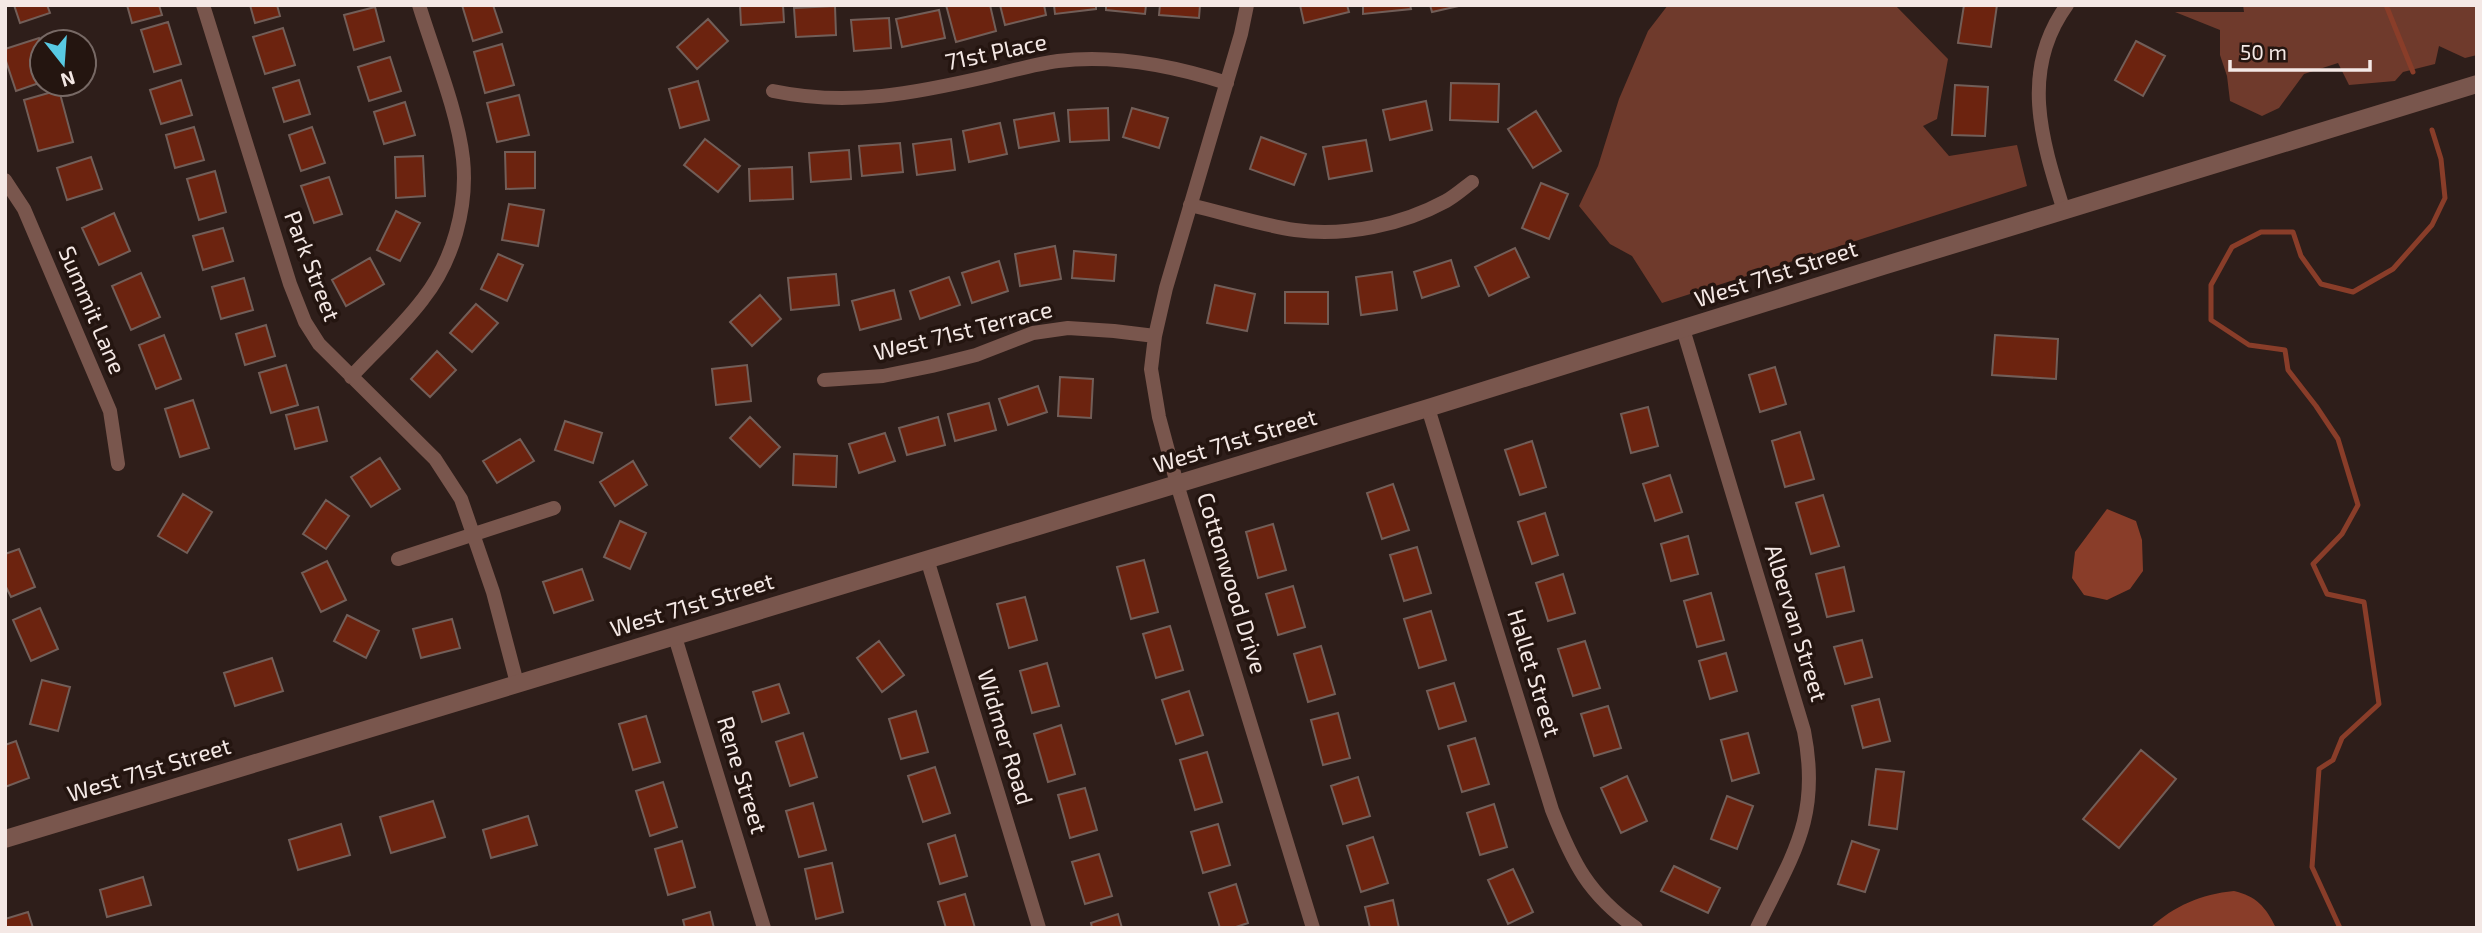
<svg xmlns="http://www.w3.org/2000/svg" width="2482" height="933" font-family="'Exo 2',sans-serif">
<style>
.green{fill:#6f3a2c}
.water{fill:#893d29}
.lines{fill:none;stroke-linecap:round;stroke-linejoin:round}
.stream{stroke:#893d29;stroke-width:5}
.building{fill:#6c230f;stroke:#725e58;stroke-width:2}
.minor{stroke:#79564d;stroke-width:14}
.tertiary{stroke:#79564d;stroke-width:18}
.labels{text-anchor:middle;stroke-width:7;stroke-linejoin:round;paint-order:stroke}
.street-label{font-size:23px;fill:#f4e8e5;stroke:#241510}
</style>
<rect width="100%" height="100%" fill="#2e1e1a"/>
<path class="green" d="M1668 5H1895L1948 59 1937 119 1923 126 1949 156 2017 145 2027 186 1662 303 1632 256 1610 244 1579 206 1598 166 1619 99 1648 31Z
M2243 5H2477V55L2465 58 2439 46 2435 64 2403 72 2395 81 2349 85 2338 63 2304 74 2279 108 2262 116 2230 101 2227 76 2220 55V30L2175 12H2244Z"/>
<path class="water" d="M2107 509 2136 521 2142 540 2143 571 2130 589 2107 600 2084 595 2072 578 2075 552Z
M2234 891C2256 896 2266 907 2276 928H2150C2174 906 2201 894 2234 891Z"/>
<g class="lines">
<path class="stream" d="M2386 5 2413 72
M2340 928 2312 867 2319 769 2333 760 2342 738 2379 704 2364 602 2327 594 2313 564 2342 534 2358 505 2338 439 2316 406 2288 370 2285 350 2249 345 2211 320V285L2232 247 2261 232H2293L2301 256 2321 284 2353 292 2393 269 2432 225 2445 198 2441 159 2432 130"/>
</g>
<path class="building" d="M14 5H47L50 13 20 23Z
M127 5H159L162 15 132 23Z
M250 5H277L280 16 255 23Z
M462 5H493L502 32 473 41Z
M740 5H783L784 22 741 25Z
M946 5H990L996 31 956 42Z
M1000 5H1044L1046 15 1005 25Z
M1054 5H1096V9L1055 14Z
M1106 5H1146L1145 14 1106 10Z
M1160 5H1200L1199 18 1159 15Z
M1300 5H1347L1349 12 1304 23Z
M1363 5H1410L1411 9 1363 14Z
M1430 5H1463L1432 12Z
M1964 5H1997L1991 47 1958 43Z
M835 6 836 35 796 37 794 8Z
M375 7 384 41 354 50 344 15Z
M939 10 945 38 902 47 896 19Z
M889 18 891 48 854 51 851 20Z
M708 19 728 41 697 69 677 47Z
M168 22 181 64 154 72 141 30Z
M283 28 295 65 265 74 253 37Z
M39 38 42 48V82L16 91 5 58V49Z
M2136 41 2165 56 2143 96 2115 80Z
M502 44 514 85 485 93 474 52Z
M390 57 401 91 369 101 358 67Z
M181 80 192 115 161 124 150 90Z
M299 80 310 114 284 122 273 88Z
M698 81 709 120 680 128 669 89Z
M1451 83 1499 84 1498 122 1450 120Z
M1955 85 1988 87 1985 136 1952 135Z
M59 90 73 142 38 151 24 100Z
M519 95 529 135 497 142 487 103Z
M1426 101 1432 130 1390 140 1383 110Z
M405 102 415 135 384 144 374 112Z
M1108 108 1109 140 1070 142 1068 110Z
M1132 108 1168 118 1159 148 1123 137Z
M1536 111 1561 151 1533 168 1508 129Z
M1054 113 1059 141 1019 148 1014 120Z
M1000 123 1007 154 969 162 963 131Z
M194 127 204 160 175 168 166 135Z
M312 127 325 163 301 171 289 135Z
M1261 137 1306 154 1294 185 1250 169Z
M705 139 740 166 718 192 684 165Z
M951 139 955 170 917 175 913 144Z
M1366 140 1372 171 1329 179 1323 147Z
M900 143 903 172 862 176 859 146Z
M849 150 851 179 811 182 809 153Z
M505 152H535V188L506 189Z
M423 156 425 196 396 198 395 157Z
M91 157 102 189 67 200 57 168Z
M792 167 793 199 750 201 749 169Z
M215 171 226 212 199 220 187 179Z
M329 177 342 214 314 223 301 186Z
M1541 183 1568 194 1549 239 1522 228Z
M509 204 544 210 538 246 502 240Z
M396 211 420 223 400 261 377 250Z
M114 213 130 251 99 265 82 228Z
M223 228 233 261 203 270 193 236Z
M1055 246 1061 279 1020 286 1015 254Z
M1515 248 1529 277 1489 296 1475 267Z
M1074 251 1116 255 1114 281 1072 278Z
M498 254 523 265 507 301 481 289Z
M370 258 384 284 346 306 332 280Z
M1451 260 1459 286 1422 298 1414 272Z
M999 261 1008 291 972 303 962 273Z
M1392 272 1397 310 1361 315 1356 277Z
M141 273 160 317 131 330 112 286Z
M836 274 839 305 791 310 788 278Z
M949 277 960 305 920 319 910 291Z
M244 278 253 310 221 319 212 287Z
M1215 285 1255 294 1247 331 1207 323Z
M894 290 901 319 860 330 852 301Z
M1285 292H1328V324L1285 323Z
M760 295 781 319 752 346 730 322Z
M476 304 498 323 472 352 450 333Z
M266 325 275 356 245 365 236 334Z
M164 335 181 379 156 389 139 345Z
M1995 335 2058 339 2056 379 1992 375Z
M437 351 456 370 430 397 411 379Z
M286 365 298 405 271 413 259 373Z
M747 365 751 401 716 405 712 369Z
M1775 367 1786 404 1760 412 1749 375Z
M1060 377 1093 379 1091 418 1058 416Z
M1038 386 1047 412 1008 425 999 399Z
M193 400 209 448 180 457 165 409Z
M989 403 996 430 955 441 948 414Z
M318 407 327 441 295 449 286 415Z
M1648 407 1658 446 1631 453 1621 414Z
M750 417 780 447 760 467 730 438Z
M938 417 945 445 907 455 899 428Z
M565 421 602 433 593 463 555 450Z
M1800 432 1814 479 1785 487 1772 441Z
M885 433 895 461 859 473 849 444Z
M520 439 534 461 497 483 483 461Z
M1532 441 1546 487 1520 495 1505 450Z
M794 454 837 456 836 487 793 485Z
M380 458 400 489 371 507 351 477Z
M633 461 647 485 615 506 600 482Z
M1670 475 1682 512 1655 521 1643 484Z
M1393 484 1409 530 1382 539 1367 493Z
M183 494 212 512 187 553 158 536Z
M1823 495 1839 546 1811 554 1796 503Z
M326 500 349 516 326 549 303 534Z
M1545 513 1558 555 1532 564 1518 522Z
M620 521 646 533 630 569 604 557Z
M1273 524 1286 570 1258 578 1246 532Z
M1688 536 1698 574 1671 581 1661 544Z
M1417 547 1431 593 1404 601 1390 555Z
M19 549 35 587 11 597 5 585V554Z
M1144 560 1158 612 1131 619 1117 567Z
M327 561 346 600 321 612 302 573Z
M1844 567 1854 611 1827 617 1816 574Z
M582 569 593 600 554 613 543 582Z
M1563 574 1575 613 1548 621 1536 583Z
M1293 586 1305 627 1278 635 1266 594Z
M1711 593 1724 640 1697 647 1684 601Z
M1025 597 1037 640 1009 648 997 604Z
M40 608 58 649 31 661 13 620Z
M1431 611 1446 660 1419 668 1404 619Z
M347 615 379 631 366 658 334 641Z
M452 619 460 648 421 658 413 629Z
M1170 626 1183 670 1156 678 1143 634Z
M1862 640 1872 677 1845 684 1834 647Z
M879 641 904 675 882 692 857 658Z
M1585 641 1600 688 1573 696 1558 649Z
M1321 646 1335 694 1308 702 1294 654Z
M1726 653 1737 691 1710 699 1699 661Z
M272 658 283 691 235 706 224 673Z
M1047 663 1059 706 1032 713 1020 671Z
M42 680 70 687 58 731 30 724Z
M1454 683 1466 721 1439 729 1427 691Z
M779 684 789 713 762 722 753 692Z
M1189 691 1203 735 1176 744 1162 700Z
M1879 699 1890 741 1863 748 1852 706Z
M1608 706 1621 748 1594 756 1581 714Z
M916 711 928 752 901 759 889 719Z
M1338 713 1350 758 1323 765 1311 720Z
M646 716 660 762 633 770 619 724Z
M1061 725 1075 774 1048 782 1034 734Z
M803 733 817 777 790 786 776 742Z
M1748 733 1759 773 1732 781 1721 740Z
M1475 738 1489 784 1462 792 1448 746Z
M16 741 29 778 5 787V745Z
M2141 750 2176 779 2119 848 2083 819Z
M1207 752 1222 802 1195 810 1180 760Z
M935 767 950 813 923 822 908 776Z
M1876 769 1904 772 1897 829 1869 825Z
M1627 776 1647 821 1621 833 1601 788Z
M1358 777 1370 816 1343 824 1331 786Z
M663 782 677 827 650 836 636 791Z
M1085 788 1097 830 1070 838 1058 795Z
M1727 796 1753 806 1737 849 1711 839Z
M433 801 445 837 391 853 380 817Z
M813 803 826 850 799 857 786 811Z
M1494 804 1507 847 1480 855 1467 813Z
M528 816 537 845 491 858 483 830Z
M341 824 350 855 298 870 289 840Z
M1218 824 1230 865 1203 873 1191 832Z
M955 835 967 876 940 884 928 844Z
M1373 837 1388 883 1361 892 1347 846Z
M682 841 695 887 668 895 655 849Z
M1852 841 1879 850 1865 892 1838 884Z
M1099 854 1112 896 1085 904 1072 862Z
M832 863 843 912 816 919 805 869Z
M1674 866 1720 888 1708 913 1661 891Z
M1513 869 1533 912 1508 924 1488 880Z
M143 877 151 905 107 917 100 890Z
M1236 884 1248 923 1233 928H1220L1209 893Z
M965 894 975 928H946L938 902Z
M1393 900 1399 928H1370L1365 907Z
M28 912 33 928H5V919Z
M710 912 714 928H685L683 920Z
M1118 914 1122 928H1092L1091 923Z"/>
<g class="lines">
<path class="minor" d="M203 5 290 284 305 322 319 344 435 459 461 499 493 592 517 683
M1247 5 1241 34 1166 288 1155 336 1151 369 1159 417 1177 484 1313 928
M773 91C849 107 916 93 990 76 1012 71 1035 64 1058 61 1114 54 1174 66 1227 83
M5 180 24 209 110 411 118 464
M1190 205C1225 213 1260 225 1295 230 1345 237 1402 225 1446 201 1455 196 1464 188 1472 182
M2064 211C2042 141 2019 71 2067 5
M1683 329 1804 731C1821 817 1793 854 1757 928
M351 377C375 351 402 327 423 299 453 261 468 207 463 159 458 112 433 51 419 5
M824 380 883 376 932 366 976 355 1033 333 1068 328 1114 331 1155 336
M1428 408 1552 810C1573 863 1588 894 1636 928
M398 559 554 508
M927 559 1039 928
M675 637 764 928"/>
<path class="tertiary" d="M5 839 1428 408 1883 266 2477 84"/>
</g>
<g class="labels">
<g class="street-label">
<text transform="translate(996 52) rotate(-12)" y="8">71st Place</text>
<text transform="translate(312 266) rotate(69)" y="8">Park Street</text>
<text transform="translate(1776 274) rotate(-18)" y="8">West 71st Street</text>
<text transform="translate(92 310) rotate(67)" y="8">Summit Lane</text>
<text transform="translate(963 331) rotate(-14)" y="8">West 71st Terrace</text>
<text transform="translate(1235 441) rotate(-17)" y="8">West 71st Street</text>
<text transform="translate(1232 583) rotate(73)" y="8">Cottonwood Drive</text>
<text transform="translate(692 605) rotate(-17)" y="8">West 71st Street</text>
<text transform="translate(1796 623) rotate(73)" y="8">Albervan Street</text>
<text transform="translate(1534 673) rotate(73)" y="8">Hallet Street</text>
<text transform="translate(1005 737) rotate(73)" y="8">Widmer Road</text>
<text transform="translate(149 770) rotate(-17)" y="8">West 71st Street</text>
<text transform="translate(742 775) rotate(73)" y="8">Rene Street</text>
</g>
</g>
<rect width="2482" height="933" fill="none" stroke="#f4e8e5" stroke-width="14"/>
<g transform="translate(63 63) rotate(163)"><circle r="33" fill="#241510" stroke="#776965" stroke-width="2"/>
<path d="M0-5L12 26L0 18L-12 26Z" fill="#58c9e3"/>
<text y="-10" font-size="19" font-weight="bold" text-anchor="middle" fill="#f4e8e5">N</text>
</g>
<path d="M2230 60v10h140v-10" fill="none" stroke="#f4e8e5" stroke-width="3.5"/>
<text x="2240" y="60" font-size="21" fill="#f4e8e5" stroke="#241510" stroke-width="5" paint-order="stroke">50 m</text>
</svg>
